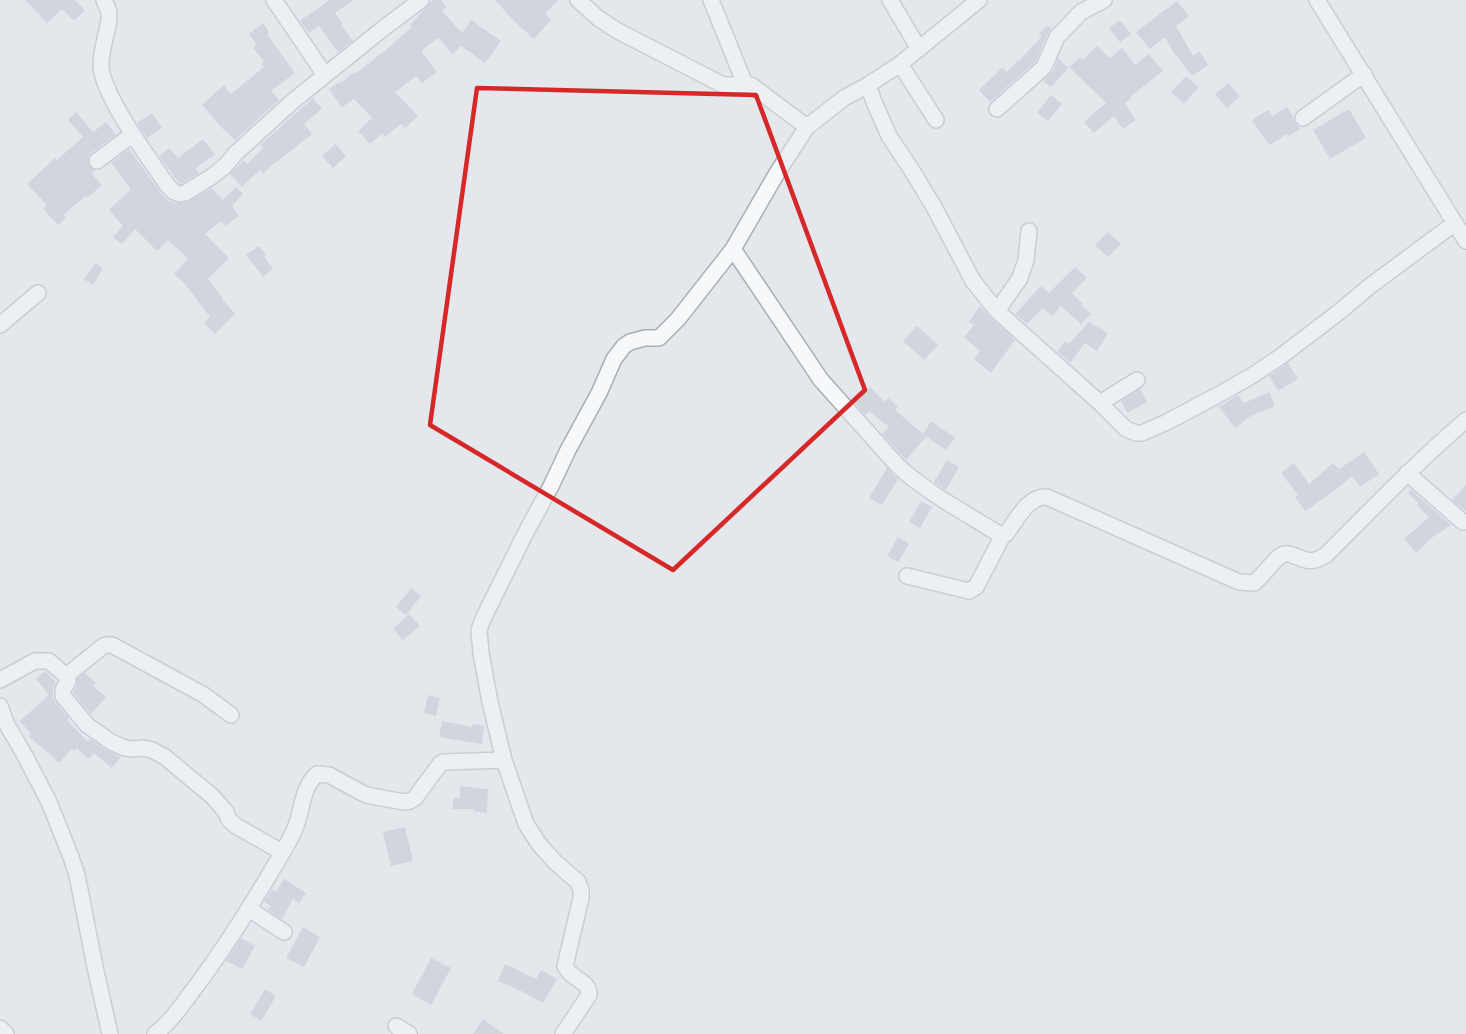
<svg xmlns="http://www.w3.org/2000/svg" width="1466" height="1034" font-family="'Work Sans',sans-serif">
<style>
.building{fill:#bbc0ca}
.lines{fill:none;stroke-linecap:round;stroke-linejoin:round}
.minor-casing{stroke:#a9aeb7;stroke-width:18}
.minor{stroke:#f7f8fa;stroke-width:15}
.marked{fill:none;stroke:#d62828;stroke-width:4.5;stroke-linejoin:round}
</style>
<rect width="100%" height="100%" fill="#e4e7ec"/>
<path class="building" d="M25 0H75L85 10 74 21 62 9 47 23Z
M329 0H354L335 13 343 24 341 25 353 41 338 52 319 26 309 33 300 21 306 16V17Z
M433 0H441L447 7 442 11 462 33 471 20 501 41 485 63 461 46 453 54 438 38 421 51 437 72 422 83 416 76 395 92 418 116 405 128 401 124 385 137 382 133 370 144 358 131 372 118 354 99 342 107 329 89 341 81V83L354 72 355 74 387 49 412 27 410 25Z
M495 0H558L545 14 551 20 534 39 514 21Z
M1177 1 1189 16 1176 26 1193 56 1199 51 1208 65 1192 76 1172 50 1165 37 1150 49 1136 32Z
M1120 20 1131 34 1120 42 1109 28Z
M263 23 269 32 267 34 295 73 271 91 279 100 235 140 222 128 202 105 224 85 231 94 264 67 261 64 264 62 253 48 257 45 249 34Z
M1047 25 1051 29 1048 33 1036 61 990 102 979 90 1002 68 1007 72 1018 60 1019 61 1042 36 1039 34Z
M1097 46 1110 58 1122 48 1135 65 1149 54 1163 71 1130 97 1131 98 1125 103 1136 120 1123 129 1114 116 1094 133 1084 122 1106 103 1069 67 1080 57 1083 60Z
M1058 58 1068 68 1051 87 1043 81 1053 71Z
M1186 76 1199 87 1184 104 1171 92Z
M1228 83 1240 96 1227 108 1215 94Z
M1051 95 1062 104 1048 121 1037 113Z
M313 98 322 109 304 124 312 134 277 162 276 161 263 174 260 170 242 187 230 174 244 160 247 164 263 148 260 145Z
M1287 107 1293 117 1295 123 1300 129 1288 136 1287 134 1269 145 1252 120 1268 110 1272 116Z
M1349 109 1366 138 1330 159 1313 130Z
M76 112 93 132 106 122 116 135 91 153 88 158 89 166 96 170 92 174 102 185 87 198 86 196 63 215 66 218 58 225 43 209 47 205 27 184 55 158 57 160 83 137 68 120Z
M152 113 162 128 147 138 137 123Z
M203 139 215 154 195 169 199 173 181 184 179 183 159 156 169 148 178 158Z
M336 144 346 156 333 168 322 156Z
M129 149 160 192 169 201 177 203 187 202 212 188 223 200 236 187 243 194 232 206 239 216 225 226 221 221 205 234 229 258 208 279 223 298 222 299 235 314 215 334 204 323 210 317 185 284 174 274 188 259 168 240 157 251 135 229 122 244 113 237 123 226 109 210 131 189 111 163Z
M1108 232 1121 244 1108 257 1095 245Z
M259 246 266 255 264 257 273 268 263 277 246 255Z
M95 263 103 268 93 285 84 279Z
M1075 267 1087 278 1072 293 1083 304 1081 305 1091 314 1081 324 1061 306 1052 316 1043 308 1027 324 1015 314 1041 286 1049 293Z
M980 306 991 318 1015 340 991 373 974 359 980 351 964 337 974 325 969 322Z
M1089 322 1108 333 1097 351 1085 343 1070 363 1057 351 1065 341 1069 344Z
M917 326 938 345 924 360 903 341Z
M1288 363 1298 379 1278 391 1269 376Z
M870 387 885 402 888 398 898 406 895 410 923 434 931 421 955 438 946 450 924 435 926 437 906 460 882 434 889 427 869 411 865 415 854 402Z
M1140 389 1147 402 1127 413 1121 401Z
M1269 392 1275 406 1249 417 1235 428 1219 407 1238 395 1244 403Z
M1364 452 1379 474 1360 487 1352 476 1334 491 1305 511 1295 497 1298 495 1281 473 1294 463 1309 484 1333 463 1339 469Z
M947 460 959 467 946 490 934 482Z
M887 468 898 479 882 505 869 498Z
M1466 485V511L1452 500Z
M1411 490 1451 525 1434 536 1416 553 1404 539 1429 517 1417 505 1418 503 1408 493Z
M921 501 932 507 920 528 909 522Z
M898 537 909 544 898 562 887 556Z
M411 588 421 596 406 615 396 607Z
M409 614 420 626 403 640 393 629Z
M45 671 56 682 53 689V697L55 702 69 718 67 720 87 741 90 739 106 750 121 757 112 768 94 753 88 759 77 748 74 751 72 749 59 763 40 745 39 746 29 736 31 734 20 721 49 695 36 679Z
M85 673 96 683 93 686 106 697 91 714 73 693 77 685V679Z
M428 695 440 698 436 716 424 713Z
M442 721 472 727 473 724 484 726 482 744 439 737Z
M460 786 488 789 487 813 473 811 474 809H453V798H460Z
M405 827 413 861 391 866 383 832Z
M284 879 306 893 299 903 293 899 282 919 268 910 271 906 264 902 272 890 276 892Z
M303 927 320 937 304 967 286 958Z
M241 938 255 946 242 969 226 961Z
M431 958 451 968 431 1005 412 994Z
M505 964 536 979 541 970 557 979 543 1003 521 991 498 981Z
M265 989 276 996 261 1021 250 1014Z
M483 1019 504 1034H473Z"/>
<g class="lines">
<defs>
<path id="minor" d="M104 0 109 12V19C107 34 101 50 101 65 101 93 150 160 168 186L174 192 180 194 185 193 211 177 225 166 236 153 293 101 385 27 421 0
M274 0 325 75
M578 0 598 18 616 30 723 85H751L807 127
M711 0 745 84
M890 0 919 49
M1317 0 1466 241
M900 64 936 120
M868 85 874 102 889 136 911 169 934 207 973 281 997 311 1100 403 1126 429 1136 433H1142L1167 422 1218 395 1253 375 1280 357 1339 312 1370 286 1455 223
M997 109 1044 67 1057 37 1081 12 1104 0
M1303 118 1364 74
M97 161 133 134
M733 249 821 380 897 465C927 493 964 512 999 534H1006C1016 521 1028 495 1047 497L1239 582 1254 583C1263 577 1276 555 1285 554 1289 553 1292 555 1295 556 1309 562 1312 563 1326 555 1372 509 1417 462 1466 420
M997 311 1020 278 1026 260 1029 231
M0 325 38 293
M1100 403 1137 380
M1407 473 1463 522
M907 576 969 591 976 587 1003 535
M66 676 102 647 106 645H112L204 695 231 715
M0 680 35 661H49L66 676 68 681 63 690V696L87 725 111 742 125 748 133 749 143 748 152 750 165 757 213 797 226 812 229 820 236 826 282 852
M0 706 6 723 24 754 49 802 71 857 77 875 95 967 110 1034
M504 760 526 824 539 844 555 862 578 882 581 890V898L565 966C571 980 590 980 589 995L563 1034
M249 909 284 932
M396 1026 409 1034
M0 1028 6 1034
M155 1034C172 1021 184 1002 197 985 223 950 246 914 268 877 276 863 286 848 293 833 303 814 300 789 317 774L329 775 366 795 404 802 410 801 415 798 440 764 443 762 504 760 490 702 481 653 479 630 483 619 523 538 551 486 568 450 599 393 614 359 624 346 630 342 645 338H659L678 319 733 249 777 173 807 127 844 98 868 85 900 64 979 0"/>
</defs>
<use href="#minor" class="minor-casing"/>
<use href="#minor" class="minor"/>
</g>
<path d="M0 0H1466V1034H0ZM477 88 756 95 865 390 673 570 430 425Z" fill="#e4e7ec" fill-opacity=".55" fill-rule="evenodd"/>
<path class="marked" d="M477 88 756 95 865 390 673 570 430 425Z"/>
</svg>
